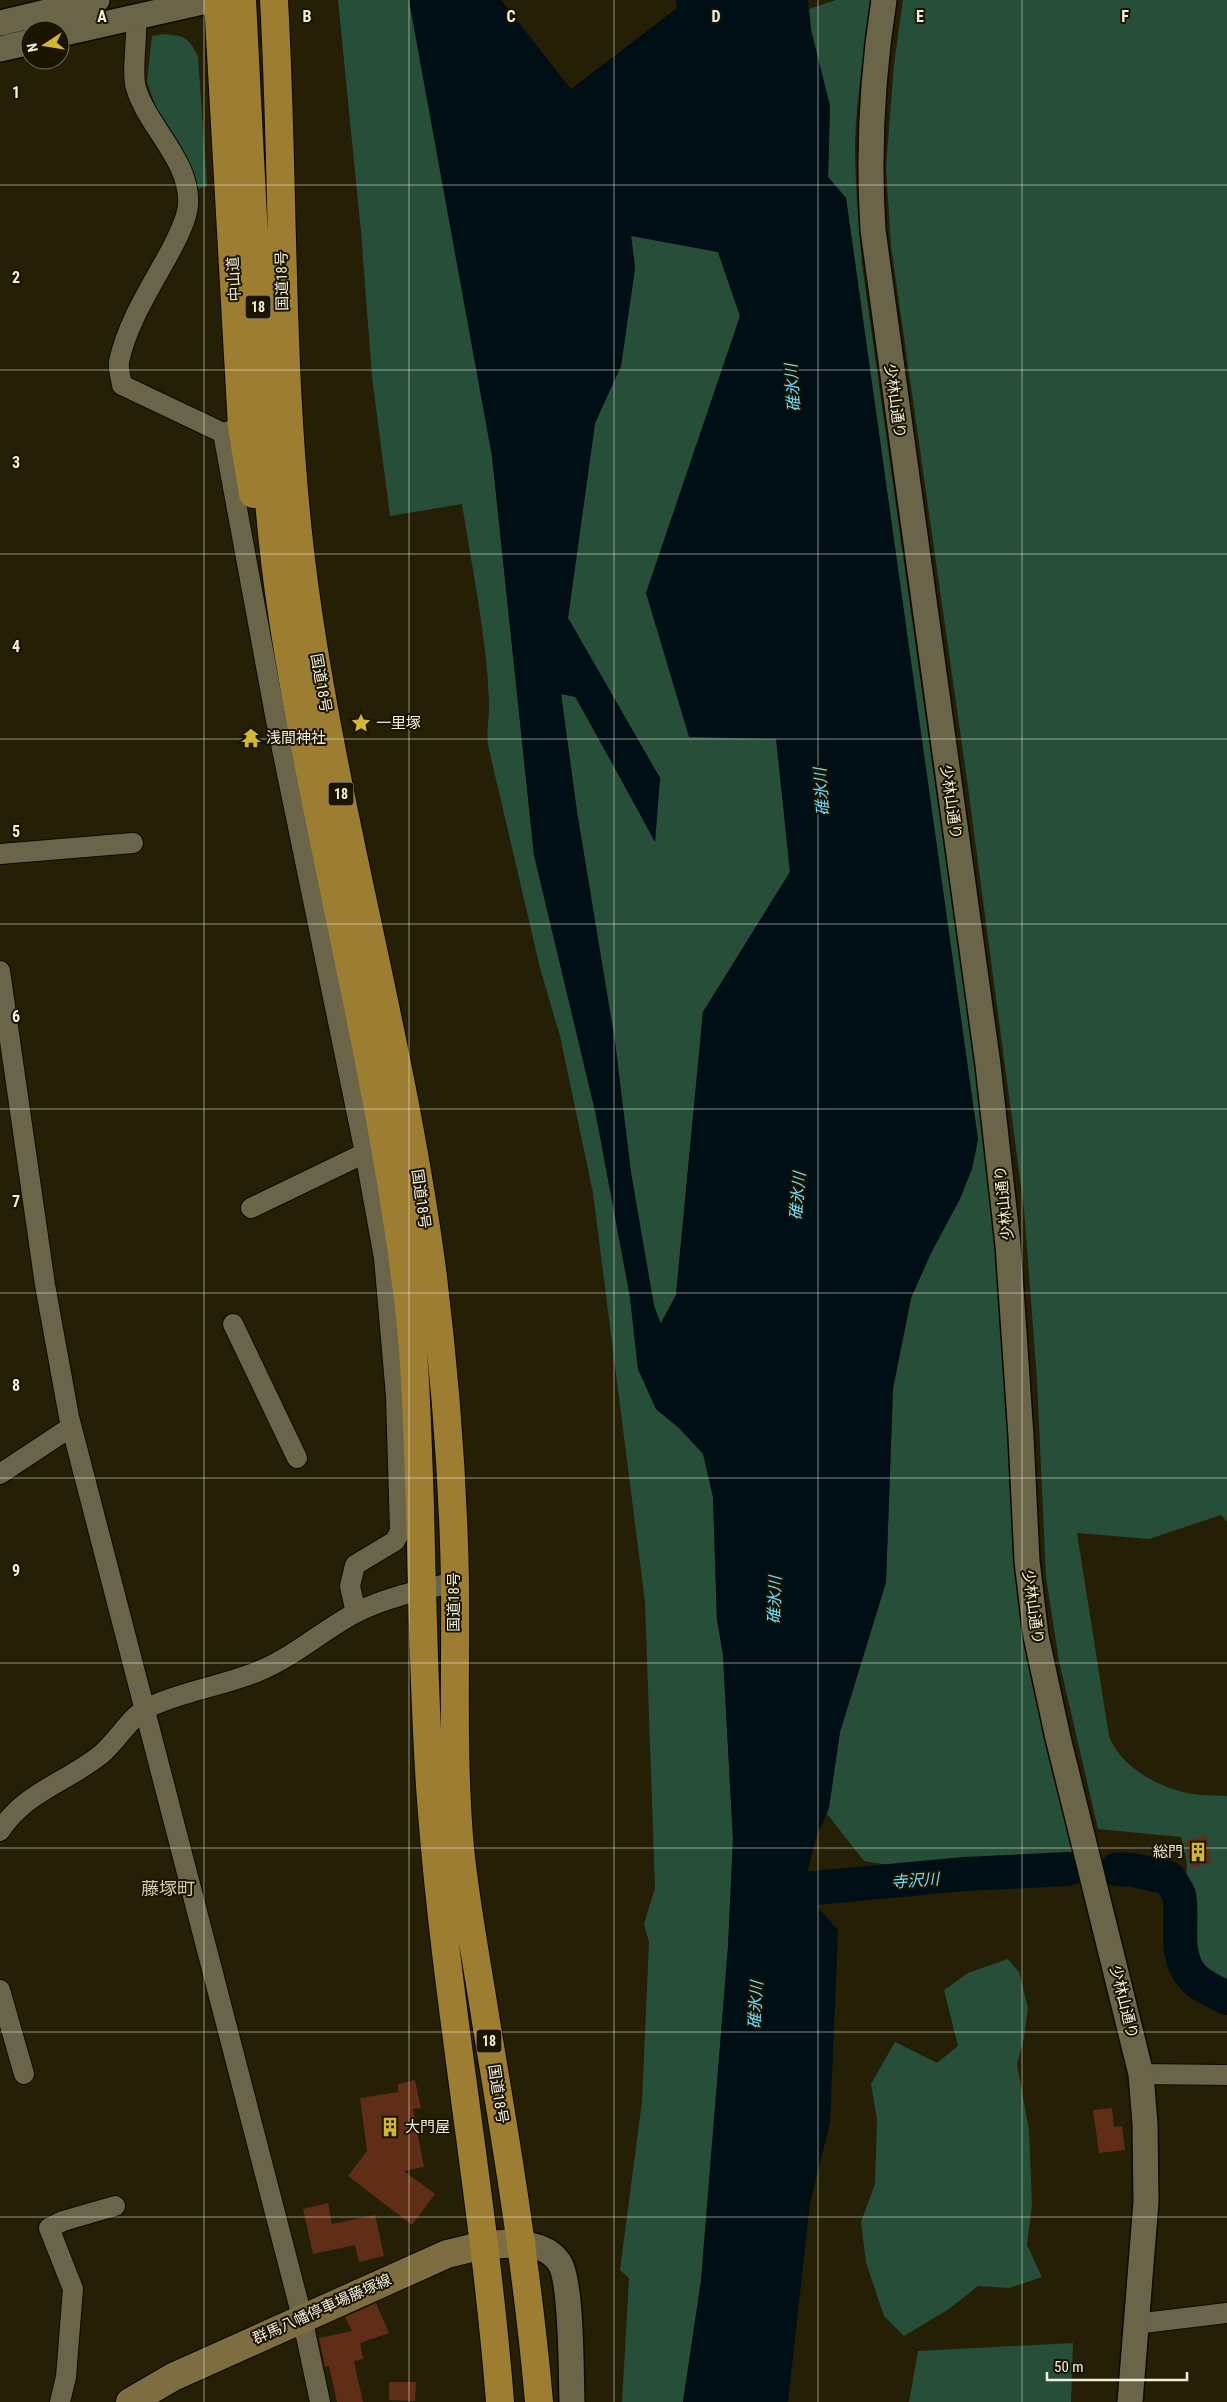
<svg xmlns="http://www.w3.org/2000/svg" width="1227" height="2402" font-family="'Roboto Condensed','Noto Sans JP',sans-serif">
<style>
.green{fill:#274e39}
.water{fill:#000f16;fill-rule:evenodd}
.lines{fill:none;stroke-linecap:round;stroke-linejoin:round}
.river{stroke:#000f16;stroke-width:34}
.building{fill:#602e16}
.minor-casing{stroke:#0d0800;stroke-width:22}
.tertiary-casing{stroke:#0d0800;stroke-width:28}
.secondary-casing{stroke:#0d0800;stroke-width:30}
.trunk-casing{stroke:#0d0800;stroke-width:30}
.minor{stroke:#6a6448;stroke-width:20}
.tertiary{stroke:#6a6448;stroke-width:25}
.secondary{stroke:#7d6d40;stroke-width:28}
.trunk{stroke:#9d7d32;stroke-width:28}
.grid{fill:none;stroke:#f2efdf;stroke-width:1;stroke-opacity:0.55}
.labels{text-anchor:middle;stroke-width:4;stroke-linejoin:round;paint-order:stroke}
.shield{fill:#1b1500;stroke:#b2ae9c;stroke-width:1}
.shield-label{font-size:14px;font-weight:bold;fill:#f2efdf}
.street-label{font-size:15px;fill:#f2efdf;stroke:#1b1500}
.poi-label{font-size:15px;fill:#f2efdf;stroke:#1b1500;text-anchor:start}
.water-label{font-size:16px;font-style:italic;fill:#70dbff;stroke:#1b1500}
.quarter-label{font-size:18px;fill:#d2cbad;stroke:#1b1500}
.grid-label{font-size:16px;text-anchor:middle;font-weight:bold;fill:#f2efdf;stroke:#1b1500;stroke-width:4;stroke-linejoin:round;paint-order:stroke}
</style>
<rect width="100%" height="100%" fill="#241f05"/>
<path class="green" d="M338 0H409L492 456 534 855 596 1115 630 1297 638 1369 656 1409 679 1428 704 1454 713 1497 717 1619 723 1655 733 1839 728 1947 701 2281 683 2402H622L629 2278 620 2270 642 2101 649 1942 644 1924 655 1888 645 1602 593 1193 560 1036 540 968 488 745C486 729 490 714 489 699 486 633 472 568 462 504L390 516 372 377 361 232Z
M836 0H872C865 48 856 97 855 145 855 185 859 225 862 264L985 1139 1001 1311 1015 1562 1024 1639 1075 1861 908 1868 864 1861 827 1814 840 1732 886 1582 893 1388 911 1298 931 1253 946 1225 978 1140 846 198 828 177 830 106 811 30 809 9Z
M903 0H1227V1522L1221 1515 1149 1539 1077 1533 1109 1736C1120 1766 1157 1787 1188 1793 1200 1796 1214 1795 1227 1796V1993L1212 1985 1190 1961 1187 1947 1188 1914 1182 1883C1192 1869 1184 1853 1181 1837L1098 1829 1059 1661 1046 1577 1037 1380 1024 1209 967 780 891 246 886 168 894 64Z
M164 34C185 36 188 37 198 56L207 186 197 189 172 136 155 105 147 82 152 36Z
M631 235 718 252 740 316 719 382 778 748 790 872 703 1012 676 1295 660 1324 654 1306 631 1173 615 1042 577 812 561 693 575 697 655 840 660 778 568 618 595 423 621 366 635 268Z
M1008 1959 1019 1972 1028 2008 1024 2038 1017 2064 1029 2130 1032 2204 1027 2245 1042 2277 1009 2288 978 2286 949 2309 904 2336 884 2316 866 2263 861 2222 875 2184 877 2119 871 2084 895 2042 937 2063 958 2046 944 1990 968 1973Z
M1073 2343 1071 2402H909L918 2351Z"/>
<path class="water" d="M409 0H501L571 89 677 8 676 0H808L811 30 830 106 828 177 846 198 978 1140 972 1169 960 1199 931 1253 911 1298 893 1388 886 1582 840 1732 829 1808 816 1838 806 1878 812 1901 838 1930 830 2123 810 2203 788 2402H683L701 2281 728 1947 733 1839 723 1655 717 1619 713 1497 703 1454 679 1428 656 1409 638 1369 630 1297 596 1115 534 855 492 456ZM631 236 718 252 740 316 646 593 689 737 776 739 790 872 703 1012 676 1295 661 1324 654 1306 631 1173 615 1042 577 812 561 694 576 697 655 842 660 778 568 618 595 423 621 366 635 268Z"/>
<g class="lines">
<path class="river" d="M1117 1869 1133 1870 1169 1878C1172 1883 1177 1890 1179 1895 1184 1919 1173 1952 1191 1975 1200 1986 1215 1992 1227 1998
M762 1886 804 1889 965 1874 1068 1869"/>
</g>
<path class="building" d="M1206 1835 1211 1863 1191 1868 1185 1841Z
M415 2080 421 2108 413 2109 424 2167 404 2171 435 2194 412 2225 348 2176 367 2151 360 2098 398 2092V2084Z
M1112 2108 1114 2127 1122 2126 1125 2150 1099 2153 1093 2110Z
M328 2203 332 2224 375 2215 384 2256 359 2262 355 2245 313 2254 303 2209Z
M376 2303 389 2333 360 2343 363 2359 354 2361 363 2402H337L329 2366 325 2367 319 2338 352 2331 345 2317Z
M389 2382H416L415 2401 389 2400Z"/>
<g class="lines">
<defs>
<path id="minor" d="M136 16C138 37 131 71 136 88 148 128 191 161 188 205 187 219 178 236 172 248 153 284 127 322 119 362 118 369 121 378 122 385L223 433 236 429
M223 433 275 715 365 1153 384 1258 396 1396 400 1531 395 1541 355 1565 350 1586 356 1613
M0 854 133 843
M0 971 45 1285 69 1417 302 2317 320 2402
M251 1208 365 1153
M233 1324 297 1458
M0 1474 71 1427
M0 1831C24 1793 66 1782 99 1756 114 1745 132 1715 147 1708 182 1691 223 1686 259 1671 295 1656 323 1630 357 1612 387 1597 422 1590 455 1582
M0 1990 24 2074
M1141 2074 1227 2075
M1135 2324 1227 2313
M60 2402 66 2377 73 2289 49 2228 63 2221 115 2206"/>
<path id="tertiary" d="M884 0C872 77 868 152 873 230L988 1065 1008 1245 1021 1436 1027 1561 1036 1636 1058 1738 1141 2074 1145 2124 1146 2202 1130 2402
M0 23 97 0
M60 34 211 0
M0 49 30 42
M522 2243C536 2246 550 2249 559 2262 572 2280 571 2375 572 2402"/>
<path id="secondary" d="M130 2402 173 2377 447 2254 484 2245 522 2243"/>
<path id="trunk" d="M218 0 242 427 253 494
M242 0C247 105 253 211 258 316 263 417 267 519 283 619 317 839 376 1055 405 1276 416 1352 417 1429 420 1506 422 1600 424 1693 430 1786 444 1992 484 2196 500 2402
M274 0C285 195 278 389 304 583 335 816 403 1043 433 1277 445 1376 453 1481 455 1580 456 1669 452 1759 460 1848 466 1908 478 1968 487 2028 508 2153 528 2276 539 2402"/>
</defs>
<use href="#minor" class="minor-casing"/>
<use href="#tertiary" class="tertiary-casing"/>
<use href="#secondary" class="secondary-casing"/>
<use href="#trunk" class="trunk-casing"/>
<use href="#minor" class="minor"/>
<use href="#tertiary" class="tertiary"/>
<use href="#secondary" class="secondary"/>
<use href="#trunk" class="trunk"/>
</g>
<path class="grid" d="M204 0V2402M409 0V2402M614 0V2402M818 0V2402M1022 0V2402M0 185H1227M0 370H1227M0 554H1227M0 739H1227M0 924H1227M0 1109H1227M0 1293H1227M0 1478H1227M0 1663H1227M0 1848H1227M0 2032H1227M0 2217H1227"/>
<defs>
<symbol id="sight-bare" viewBox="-9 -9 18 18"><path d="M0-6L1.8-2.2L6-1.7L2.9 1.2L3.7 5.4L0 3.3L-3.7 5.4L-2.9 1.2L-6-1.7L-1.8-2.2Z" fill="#d2b736" stroke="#1b1500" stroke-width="2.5" paint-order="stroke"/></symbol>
<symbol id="temple-bare" viewBox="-9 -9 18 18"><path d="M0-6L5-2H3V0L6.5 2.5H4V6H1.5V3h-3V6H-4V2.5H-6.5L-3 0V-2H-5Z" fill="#d2b736" stroke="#1b1500" stroke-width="2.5" paint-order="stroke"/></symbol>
<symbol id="building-bare" viewBox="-9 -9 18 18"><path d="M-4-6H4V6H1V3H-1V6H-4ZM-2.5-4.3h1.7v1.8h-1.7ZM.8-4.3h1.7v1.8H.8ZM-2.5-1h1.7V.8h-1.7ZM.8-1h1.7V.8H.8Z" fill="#d2b736" stroke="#1b1500" stroke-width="2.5" paint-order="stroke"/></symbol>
</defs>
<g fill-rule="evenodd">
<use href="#sight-bare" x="347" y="709" width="28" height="28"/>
<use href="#temple-bare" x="237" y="724" width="28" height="28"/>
<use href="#building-bare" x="1184" y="1838" width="28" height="28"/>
<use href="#building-bare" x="376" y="2113" width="28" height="28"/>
</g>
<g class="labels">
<g class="shield">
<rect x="245.5" y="295.5" width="25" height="23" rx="4"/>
<rect x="328.5" y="782.5" width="25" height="23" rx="4"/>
<rect x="476.5" y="2029.5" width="25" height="23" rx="4"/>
</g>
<g class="shield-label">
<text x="258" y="312">18</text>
<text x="341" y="799">18</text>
<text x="489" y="2046">18</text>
</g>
<g class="street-label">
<text transform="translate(234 279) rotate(-93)" y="5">中山道</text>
<text transform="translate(282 281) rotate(-91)" y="5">国道18号</text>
<text transform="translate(895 401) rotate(82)" y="5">少林山通り</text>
<text transform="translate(321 683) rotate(80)" y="5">国道18号</text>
<text transform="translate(951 802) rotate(82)" y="5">少林山通り</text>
<text transform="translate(421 1199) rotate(82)" y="5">国道18号</text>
<text transform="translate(1004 1203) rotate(-96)" y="5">少林山通り</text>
<text transform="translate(454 1602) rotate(-90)" y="5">国道18号</text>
<text transform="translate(1033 1607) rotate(82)" y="5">少林山通り</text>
<text transform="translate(1124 2002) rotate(76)" y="5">少林山通り</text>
<text transform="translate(498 2094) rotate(81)" y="5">国道18号</text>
<text transform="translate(322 2309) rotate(-24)" y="5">群馬八幡停車場藤塚線</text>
</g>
<g class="poi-label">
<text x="376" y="728">一里塚</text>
<text x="266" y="743">浅間神社</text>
<text x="1183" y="1857" text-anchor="end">総門</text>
<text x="405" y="2132">大門屋</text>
</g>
<g class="water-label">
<text transform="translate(792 388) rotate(-94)" y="6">碓氷川</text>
<text transform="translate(821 792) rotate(-94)" y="6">碓氷川</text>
<text transform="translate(797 1196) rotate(-85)" y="6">碓氷川</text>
<text transform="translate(774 1600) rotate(-88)" y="6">碓氷川</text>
<text transform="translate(915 1880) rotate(-4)" y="6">寺沢川</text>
<text transform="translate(755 2005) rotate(-87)" y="6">碓氷川</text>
</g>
<g class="quarter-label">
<text x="168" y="1895">藤塚町</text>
</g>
</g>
<g class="grid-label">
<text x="102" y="22">A</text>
<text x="307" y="22">B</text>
<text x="511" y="22">C</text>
<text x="716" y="22">D</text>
<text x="920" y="22">E</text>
<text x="1125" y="22">F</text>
<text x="16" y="98">1</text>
<text x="16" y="283">2</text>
<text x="16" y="468">3</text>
<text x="16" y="652">4</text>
<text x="16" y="837">5</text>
<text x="16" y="1022">6</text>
<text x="16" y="1207">7</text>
<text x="16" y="1391">8</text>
<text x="16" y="1576">9</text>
</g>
<g transform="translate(45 45) rotate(258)"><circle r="24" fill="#1b1500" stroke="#716c59"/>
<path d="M0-4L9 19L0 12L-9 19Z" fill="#d2b736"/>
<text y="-8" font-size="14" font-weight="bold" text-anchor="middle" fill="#f2efdf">N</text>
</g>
<path d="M1047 2372v8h140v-8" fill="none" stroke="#f2efdf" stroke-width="2.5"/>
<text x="1054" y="2372" font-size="15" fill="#f2efdf" stroke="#1b1500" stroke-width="4" paint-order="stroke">50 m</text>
</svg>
